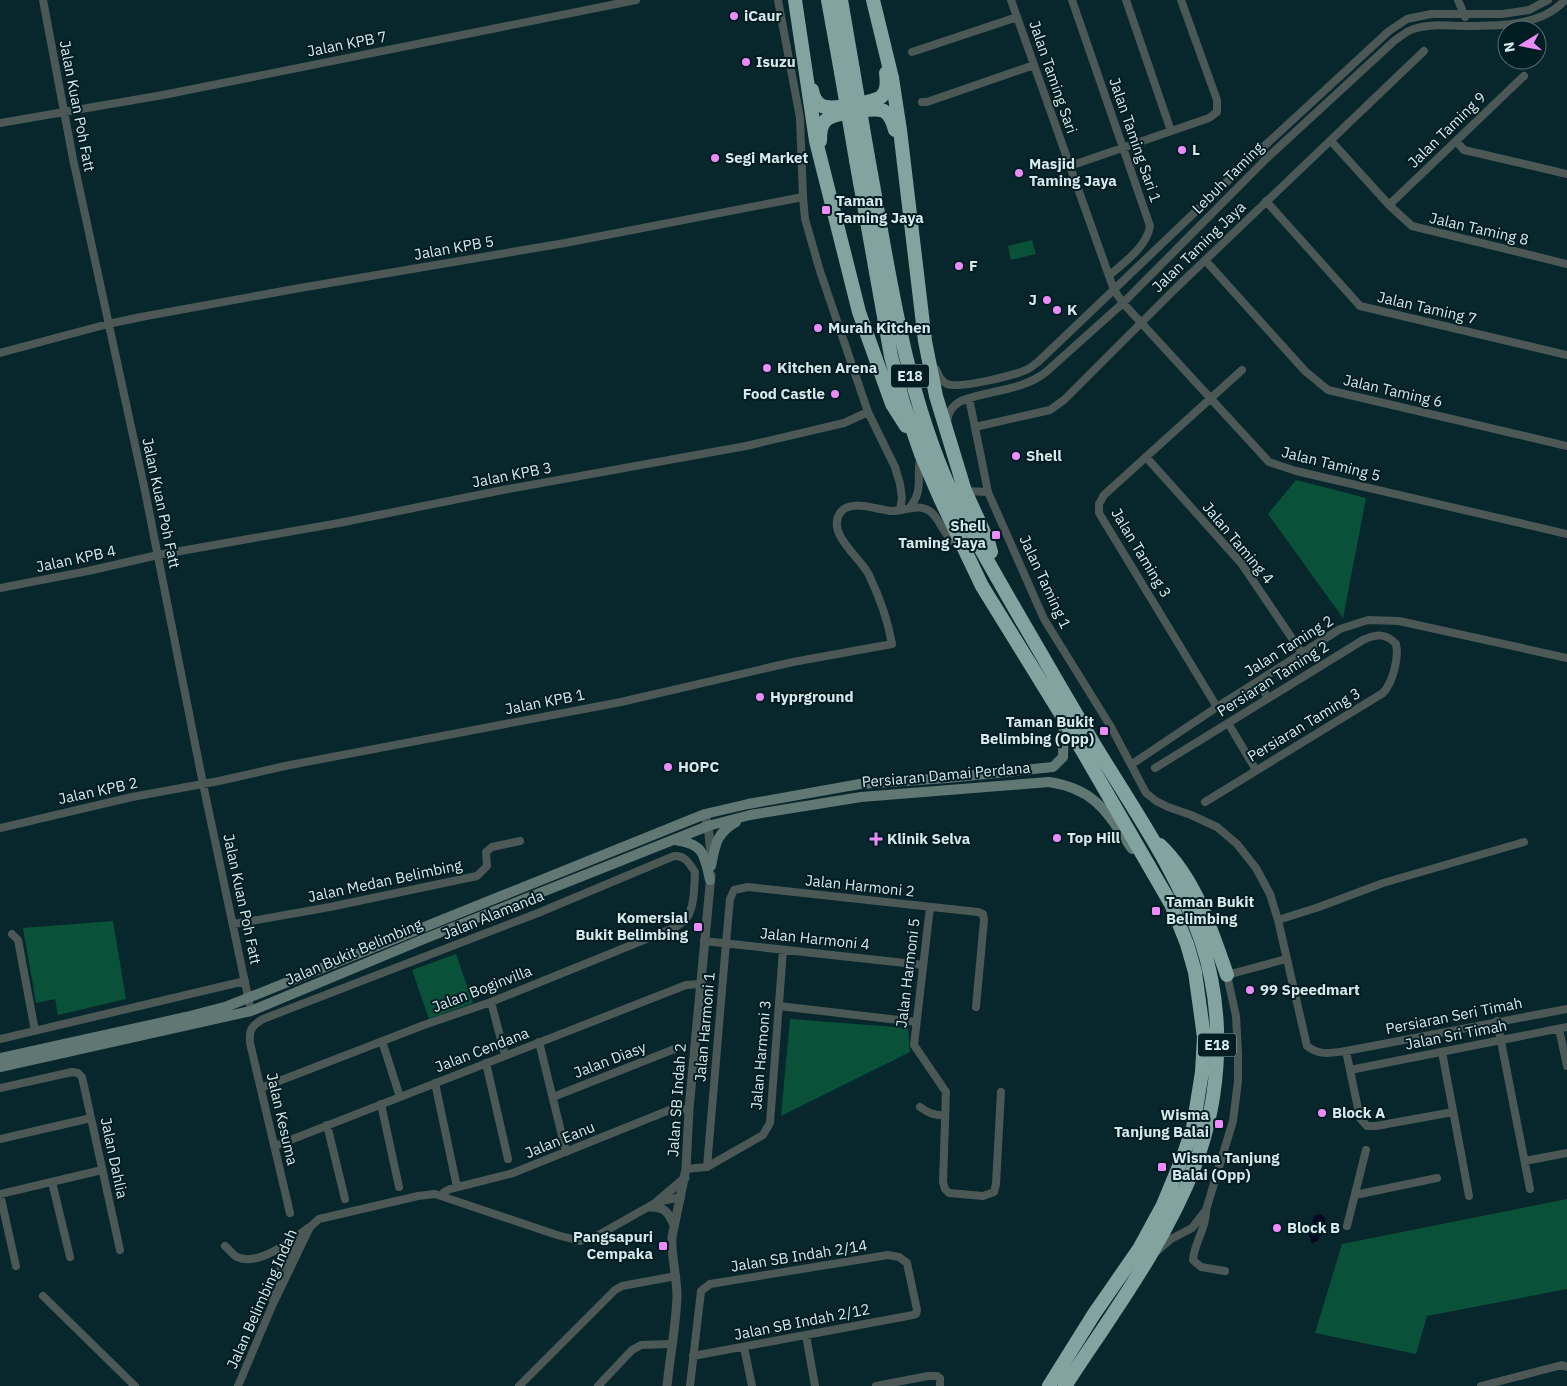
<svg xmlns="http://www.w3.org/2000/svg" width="1567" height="1386" font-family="'IBM Plex Sans',sans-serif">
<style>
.green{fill:#095239}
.water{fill:#000825}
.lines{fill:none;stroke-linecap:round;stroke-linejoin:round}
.minor{stroke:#4b5856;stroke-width:8}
.tertiary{stroke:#4b5856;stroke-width:9}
.secondary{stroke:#617774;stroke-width:10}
.motorway{stroke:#82a39f;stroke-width:14}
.motorway-bridge{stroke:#82a39f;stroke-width:14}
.poi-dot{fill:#ed8cf9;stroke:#001d22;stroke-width:2}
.labels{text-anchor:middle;stroke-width:4;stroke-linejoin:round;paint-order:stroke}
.shield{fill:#001d22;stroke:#97acaf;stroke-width:1}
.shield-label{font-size:14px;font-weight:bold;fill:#d8e9ec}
.poi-label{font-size:15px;font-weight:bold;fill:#d8e9ec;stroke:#001d22;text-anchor:start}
.street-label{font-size:15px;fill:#d8e9ec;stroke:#001d22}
</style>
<rect width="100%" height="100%" fill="#07272c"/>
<path class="green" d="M1032 240 1036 254 1011 260 1008 246Z
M1296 480 1366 498 1343 618 1268 514Z
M113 921 126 999 58 1015 55 999 36 1003 23 928Z
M456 954 473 1003 429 1019 412 970Z
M790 1019 908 1028 910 1052 781 1116Z
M1567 1199V1289L1427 1316 1416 1354 1315 1333 1342 1244Z"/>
<path class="water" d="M1321 1214 1326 1219 1318 1240 1313 1243 1310 1242 1311 1238 1309 1237 1308 1233 1314 1217 1316 1215Z"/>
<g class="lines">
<path class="minor" d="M43 0 73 159 145 491 203 784 251 1011
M778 0 800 118 803 197 805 219 820 271 868 412 895 467 900 484 902 498 900 510
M1011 0 1114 290 1123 303 1269 462 1296 471 1567 534
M1072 0 1150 226C1147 247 1123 263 1109 276
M1126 0 1171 131
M1458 0 1465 17
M912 52 1017 17
M922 102H927L1034 65
M0 123 163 95 636 0
M1331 141 1389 205 1412 226 1567 264
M1456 141 1464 150 1567 174
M1070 166 1209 118 1217 112V100L1181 0
M1266 201 1360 306 1567 355
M1389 205 1524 76
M1205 260 1305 371 1328 390 1567 446
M0 353 108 324 141 317 300 288 565 243 803 197
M936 369C938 375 941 381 947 384 959 389 1017 375 1028 369 1032 367 1035 364 1038 362L1259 151 1389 31 1407 19 1431 14H1502L1529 10 1548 0
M969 398 988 492 1044 619 1111 727 1146 793 1156 801 1168 807 1191 815 1217 827 1237 844 1256 868 1270 894 1278 920 1307 1046C1319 1056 1331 1053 1346 1051L1567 1009
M947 423C948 412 952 406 961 401 989 390 1022 391 1046 372L1123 303 1267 158 1394 41C1400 37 1407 31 1413 29 1431 23 1449 26 1467 26 1500 26 1542 26 1565 0
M975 427 1050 410 1064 400 1176 288 1424 51
M1146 457 1241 563 1302 653
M965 491 988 492
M910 507C925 488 915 477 921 455
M0 588 88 571 158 555 339 523 508 489 746 446 844 423 868 412
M1258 681 1268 698
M1217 707 1099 513V504L1104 495 1242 370
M1228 723 1256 770
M1132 764 1217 707 1340 629 1368 620 1399 621 1567 658
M1155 768 1363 640C1376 634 1386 633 1396 644 1399 658 1393 682 1383 693L1205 802
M0 828 132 797 219 781 285 766 621 702 793 662 892 644C888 621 879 596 869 575 861 558 826 534 840 513 847 502 865 506 875 508 880 509 886 510 890 511 904 512 918 502 931 512 939 519 942 530 949 537 952 541 957 544 960 547
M930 907 914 1045 946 1092 943 1182 945 1189 949 1193 983 1196 994 1192 996 1184 1001 1092
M1278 920 1319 907 1383 883 1524 842
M234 924 330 907 477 876 487 866 486 852 492 847 520 841
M12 934 18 940 35 1031
M704 941 923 965
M491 1002 505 1055
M779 1006 916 1022
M1497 1021 1530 1189
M1559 1029 1567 1066
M0 1039 245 981
M382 1041 400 1097
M539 1042 566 1152
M1346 1051 1360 1118 1367 1126H1376L1453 1112
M1442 1052 1469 1196
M486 1063 508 1159
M1350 1070 1567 1027
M435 1083 457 1187
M0 1088 72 1072 78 1073 82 1077 120 1250
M261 1088 424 1025 491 1002 676 927C679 924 684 922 686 919 695 907 694 886 695 872 689 863 685 855 674 856L538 913 263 1019C251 1026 249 1030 250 1043L290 1213
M553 1097 677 1048
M381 1104 399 1187
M920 1107C929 1113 935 1116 945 1115
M327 1125 345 1199
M0 1139 91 1118
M275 1146 686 985 700 984
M1525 1161 1567 1153
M707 1167 726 943 730 899 734 890 748 887 978 912 983 914 984 920 976 1007
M686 1169 707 1167 763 1135 770 1123 783 950
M52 1182 70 1257
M0 1194 102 1170
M0 1194 16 1266
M1355 1195 1437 1178
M442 1196 444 1192 450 1189 513 1173 672 1109H689
M1206 1212C1206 1229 1194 1243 1193 1260L1201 1267 1225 1271
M1347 1226 1366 1150
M225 1246C229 1249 233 1255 237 1257 259 1267 292 1240 308 1228
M1156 1252 1171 1239 1192 1228 1206 1210 1233 1121 1238 1081V1053L1236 1016 1227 975 1286 959
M43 1296 135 1386
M272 1299C273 1277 286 1257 301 1242
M806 1335 815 1386
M744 1347 752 1386
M238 1386 272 1306 310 1227 319 1219 418 1196 435 1194 557 1235 580 1241 595 1237 657 1202 681 1197
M519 1386 615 1290 622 1286 676 1276
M598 1386 632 1350 641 1345 671 1344
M690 1386 701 1291 710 1284 888 1255 899 1257 907 1263 917 1310 916 1314 913 1315 693 1356
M876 1386 928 1376H937L940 1378V1386
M1481 1386 1562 1365 1567 1367"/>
<path class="tertiary" d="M705 814 709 834 711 854
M657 1202 685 1178
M650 1207C665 1207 668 1212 674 1225
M667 1386C670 1356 676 1326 677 1296 677 1276 671 1257 672 1237L686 1169 689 1109 711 875"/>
<path class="secondary" d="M675 840C704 844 704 854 710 880
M711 866C715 846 716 833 736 822
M0 1058 186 1017 228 1006 705 814 748 804 860 784 947 778 1053 767 1063 757 1064 722
M0 1067 251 1011 424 939 708 826 750 815 861 797 1049 782C1096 789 1107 813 1132 849"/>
<path class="motorway" d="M795 0 816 141 859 312 892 404 906 426
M828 0 841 72
M841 0 853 70
M873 0 892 78 900 130 925 341 936 396 965 491 988 541 991 552
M812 90C813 96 816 103 822 106 831 110 875 103 882 96 888 90 887 80 886 73
M820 141C820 135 821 124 826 120 834 113 875 107 884 111 891 115 893 123 895 130
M868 157C889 270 903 386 951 491 972 536 998 579 1022 621 1046 662 1070 704 1094 744 1132 807 1177 870 1201 940 1225 1012 1222 1093 1195 1165 1164 1245 1112 1314 1065 1386
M856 160 891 356 903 402 921 454 940 498 982 586 1064 719 1171 904 1187 944 1195 972 1204 1037 1202 1072 1193 1128 1182 1159 1163 1205 1139 1249 1094 1314 1049 1386
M1160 845C1196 880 1211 929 1227 975"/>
<path class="motorway-bridge" d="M853 70 868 157
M841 72 856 160"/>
</g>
<g class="poi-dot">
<circle cx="734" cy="16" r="5"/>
<circle cx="746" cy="62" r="5"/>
<circle cx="1182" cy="150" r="5"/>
<circle cx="715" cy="158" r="5"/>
<circle cx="1019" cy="173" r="5"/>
<rect x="821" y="205" width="10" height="10" rx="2.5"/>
<circle cx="959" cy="266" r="5"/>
<circle cx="1047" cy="300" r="5"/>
<circle cx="1057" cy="310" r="5"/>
<circle cx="818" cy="328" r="5"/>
<circle cx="767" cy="368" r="5"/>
<circle cx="835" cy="394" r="5"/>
<circle cx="1016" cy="456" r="5"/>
<rect x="991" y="530" width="10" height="10" rx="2.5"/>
<circle cx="760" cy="697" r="5"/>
<rect x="1099" y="726" width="10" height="10" rx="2.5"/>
<circle cx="668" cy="767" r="5"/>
<circle cx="1057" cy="838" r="5"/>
<path d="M873.5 831.5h5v5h5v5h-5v5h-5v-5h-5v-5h5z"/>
<rect x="1151" y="906" width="10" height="10" rx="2.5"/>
<rect x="693" y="922" width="10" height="10" rx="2.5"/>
<circle cx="1250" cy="990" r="5"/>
<circle cx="1322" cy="1113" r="5"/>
<rect x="1214" y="1119" width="10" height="10" rx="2.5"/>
<rect x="1157" y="1162" width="10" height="10" rx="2.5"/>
<circle cx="1277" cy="1228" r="5"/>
<rect x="658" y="1241" width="10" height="10" rx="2.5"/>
</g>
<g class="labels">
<g class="shield">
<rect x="891" y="364.5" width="38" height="23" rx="4"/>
<rect x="1198" y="1033.5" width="38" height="23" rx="4"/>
</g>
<g class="shield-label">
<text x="910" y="381">E18</text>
<text x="1217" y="1050">E18</text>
</g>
<g class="poi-label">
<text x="744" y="21">iCaur</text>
<text x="756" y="67">Isuzu</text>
<text x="1192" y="155">L</text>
<text x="725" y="163">Segi Market</text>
<text x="1029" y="169">Masjid<tspan x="1029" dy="17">Taming Jaya</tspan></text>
<text x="836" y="206">Taman<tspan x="836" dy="17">Taming Jaya</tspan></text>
<text x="969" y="271">F</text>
<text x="1037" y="305" text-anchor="end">J</text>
<text x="1067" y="315">K</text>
<text x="828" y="333">Murah Kitchen</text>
<text x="777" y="373">Kitchen Arena</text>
<text x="825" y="399" text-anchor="end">Food Castle</text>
<text x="1026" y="461">Shell</text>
<text x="986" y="531" text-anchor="end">Shell<tspan x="986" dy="17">Taming Jaya</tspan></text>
<text x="770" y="702">Hyprground</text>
<text x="1094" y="727" text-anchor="end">Taman Bukit<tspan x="1094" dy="17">Belimbing (Opp)</tspan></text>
<text x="678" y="772">HOPC</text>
<text x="1067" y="843">Top Hill</text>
<text x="887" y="844">Klinik Selva</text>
<text x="1166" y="907">Taman Bukit<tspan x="1166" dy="17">Belimbing</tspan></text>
<text x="688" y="923" text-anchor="end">Komersial<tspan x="688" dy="17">Bukit Belimbing</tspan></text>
<text x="1260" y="995">99 Speedmart</text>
<text x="1332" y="1118">Block A</text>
<text x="1209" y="1120" text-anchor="end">Wisma<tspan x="1209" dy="17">Tanjung Balai</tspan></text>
<text x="1172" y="1163">Wisma Tanjung<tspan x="1172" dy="17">Balai (Opp)</tspan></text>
<text x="1287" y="1233">Block B</text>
<text x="653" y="1242" text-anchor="end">Pangsapuri<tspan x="653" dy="17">Cempaka</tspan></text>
</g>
<g class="street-label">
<text transform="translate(347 44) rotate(-11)" y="5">Jalan KPB 7</text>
<text transform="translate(1053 77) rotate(71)" y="5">Jalan Taming Sari</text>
<text transform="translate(77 106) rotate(79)" y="5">Jalan Kuan Poh Fatt</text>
<text transform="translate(1447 130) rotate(-44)" y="5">Jalan Taming 9</text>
<text transform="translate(1135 140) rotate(71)" y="5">Jalan Taming Sari 1</text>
<text transform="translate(1228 178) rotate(-45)" y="5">Lebuh Taming</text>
<text transform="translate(1479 229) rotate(13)" y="5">Jalan Taming 8</text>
<text transform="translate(1199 247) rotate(-44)" y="5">Jalan Taming Jaya</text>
<text transform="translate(454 248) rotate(-10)" y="5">Jalan KPB 5</text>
<text transform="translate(1427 308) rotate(13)" y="5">Jalan Taming 7</text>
<text transform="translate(1393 391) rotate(13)" y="5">Jalan Taming 6</text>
<text transform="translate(1331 464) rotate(14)" y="5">Jalan Taming 5</text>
<text transform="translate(512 475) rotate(-11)" y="5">Jalan KPB 3</text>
<text transform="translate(161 503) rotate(78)" y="5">Jalan Kuan Poh Fatt</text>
<text transform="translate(1238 543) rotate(50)" y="5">Jalan Taming 4</text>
<text transform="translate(1141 553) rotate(59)" y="5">Jalan Taming 3</text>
<text transform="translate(76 559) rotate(-12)" y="5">Jalan KPB 4</text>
<text transform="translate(1045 582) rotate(65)" y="5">Jalan Taming 1</text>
<text transform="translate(1289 646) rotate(-32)" y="5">Jalan Taming 2</text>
<text transform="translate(1273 679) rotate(-32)" y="5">Persiaran Taming 2</text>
<text transform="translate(545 702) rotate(-11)" y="5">Jalan KPB 1</text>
<text transform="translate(1304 725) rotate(-31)" y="5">Persiaran Taming 3</text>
<text transform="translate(946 775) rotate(-5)" y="5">Persiaran Damai Perdana</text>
<text transform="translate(98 791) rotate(-12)" y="5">Jalan KPB 2</text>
<text transform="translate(385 881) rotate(-12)" y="5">Jalan Medan Belimbing</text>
<text transform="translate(860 886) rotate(6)" y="5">Jalan Harmoni 2</text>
<text transform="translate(242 899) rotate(78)" y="5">Jalan Kuan Poh Fatt</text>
<text transform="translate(493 915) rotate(-22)" y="5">Jalan Alamanda</text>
<text transform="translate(815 939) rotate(6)" y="5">Jalan Harmoni 4</text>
<text transform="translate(354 952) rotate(-23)" y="5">Jalan Bukit Belimbing</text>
<text transform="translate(908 973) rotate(-83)" y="5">Jalan Harmoni 5</text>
<text transform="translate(482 989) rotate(-21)" y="5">Jalan Boginvilla</text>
<text transform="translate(1454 1016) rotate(-11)" y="5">Persiaran Seri Timah</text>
<text transform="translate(705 1027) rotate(-85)" y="5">Jalan Harmoni 1</text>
<text transform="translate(1456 1035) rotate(-11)" y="5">Jalan Sri Timah</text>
<text transform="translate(482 1050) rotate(-21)" y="5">Jalan Cendana</text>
<text transform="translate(761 1055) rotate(-85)" y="5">Jalan Harmoni 3</text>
<text transform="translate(610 1060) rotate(-21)" y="5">Jalan Diasy</text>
<text transform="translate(677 1100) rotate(-86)" y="5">Jalan SB Indah 2</text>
<text transform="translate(282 1119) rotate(77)" y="5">Jalan Kesuma</text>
<text transform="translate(560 1140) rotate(-22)" y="5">Jalan Eanu</text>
<text transform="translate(114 1158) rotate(78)" y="5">Jalan Dahlia</text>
<text transform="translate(799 1256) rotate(-9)" y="5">Jalan SB Indah 2/14</text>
<text transform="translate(262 1299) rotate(-66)" y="5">Jalan Belimbing Indah</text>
<text transform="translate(802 1322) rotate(-11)" y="5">Jalan SB Indah 2/12</text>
</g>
</g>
<g transform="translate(1522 45) rotate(260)"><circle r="24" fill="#001d22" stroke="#566f73"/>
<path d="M0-4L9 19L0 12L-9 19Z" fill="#ed8cf9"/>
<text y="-8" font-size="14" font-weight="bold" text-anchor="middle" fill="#d8e9ec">N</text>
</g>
</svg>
